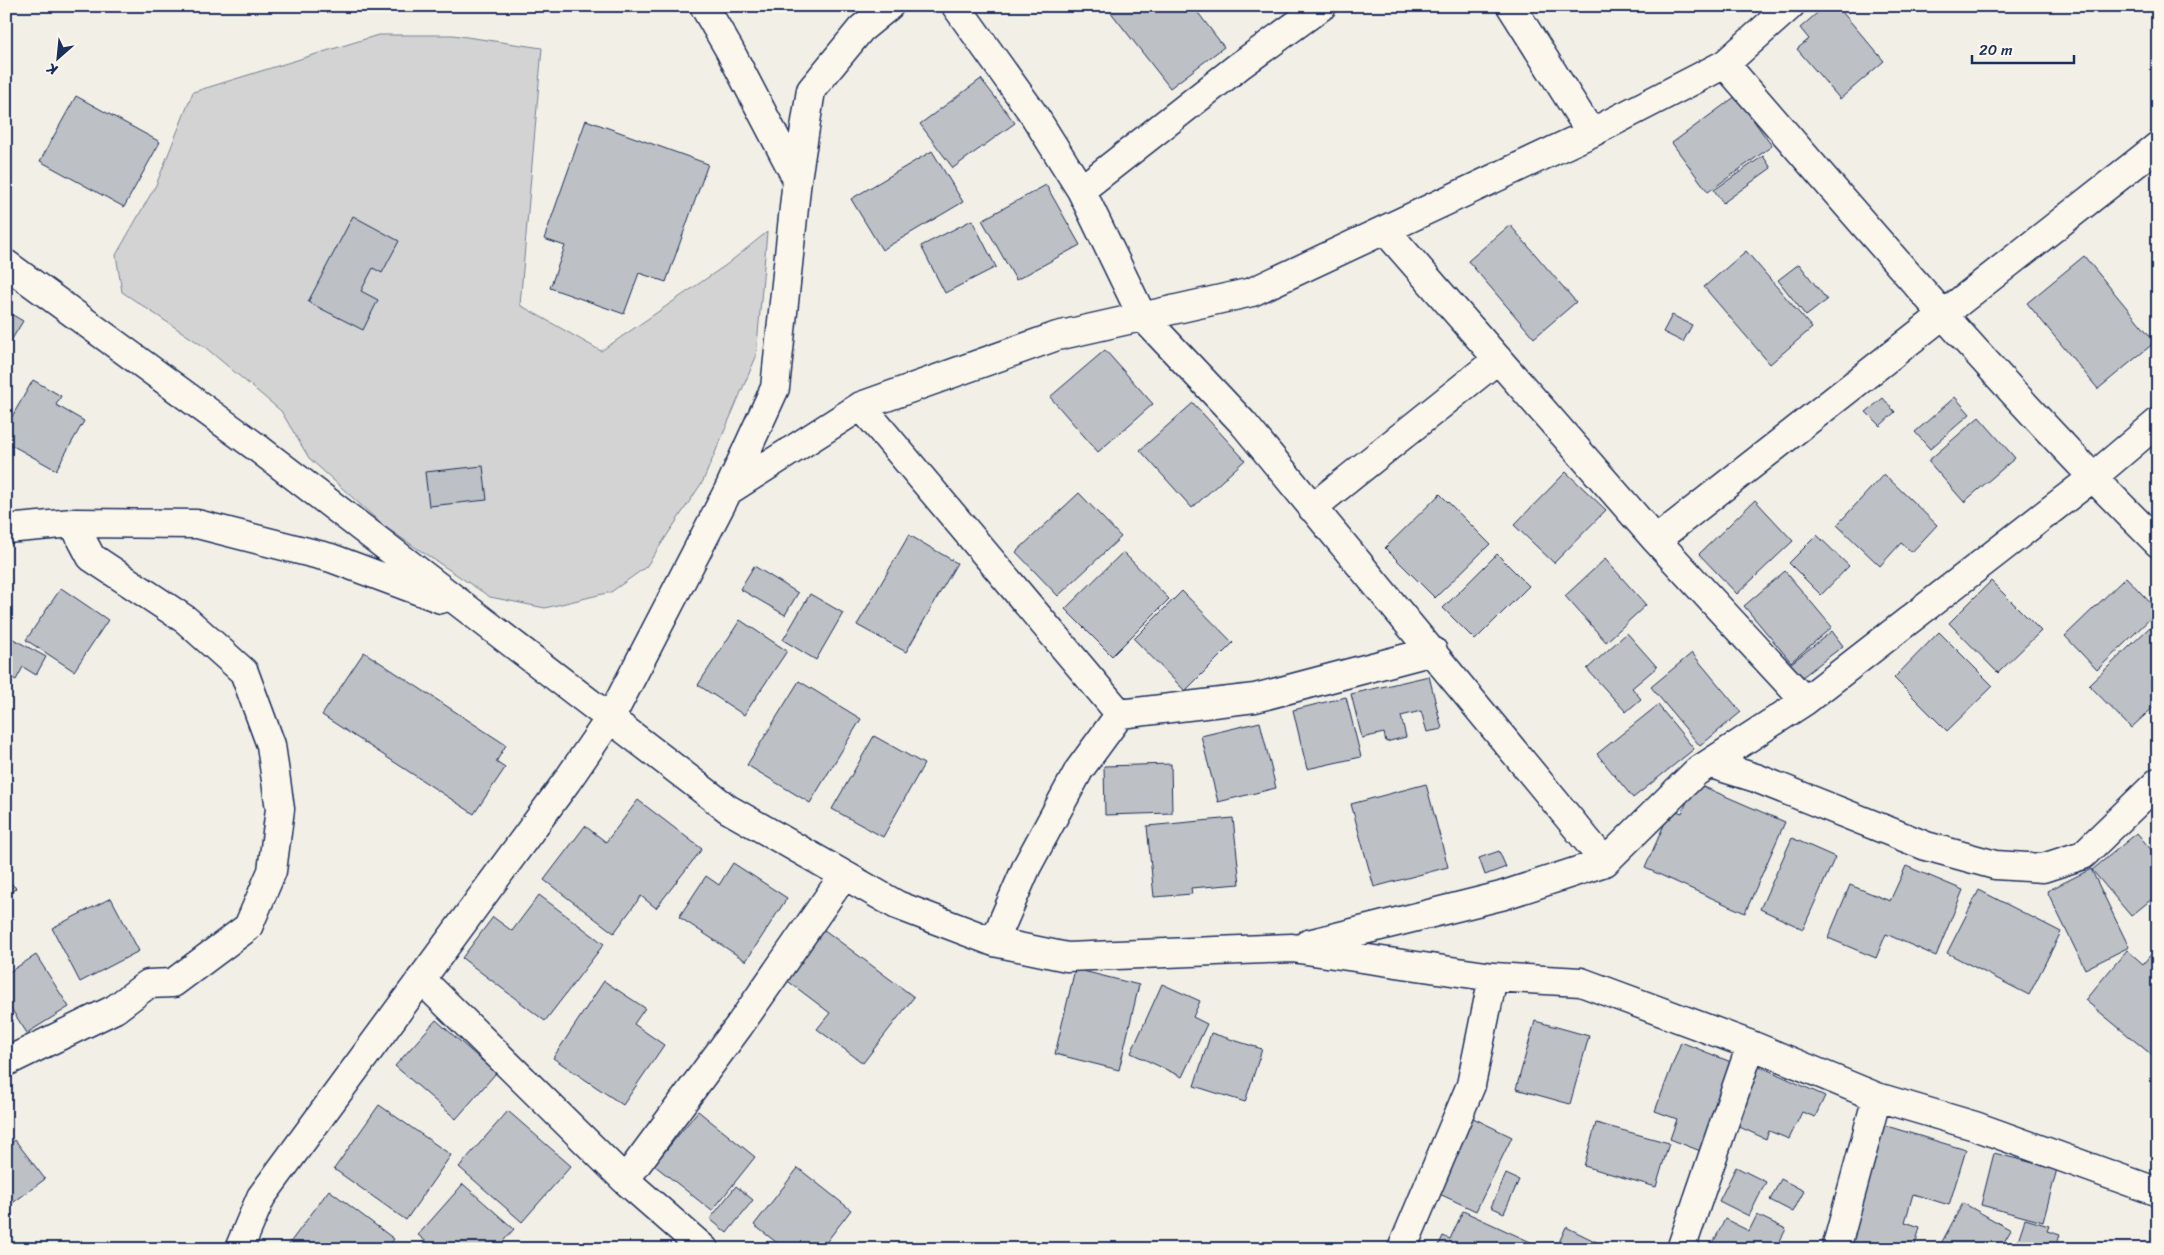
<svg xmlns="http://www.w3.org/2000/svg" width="2164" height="1255" font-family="Sriracha,sans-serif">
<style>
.green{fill:#d2d3d2;stroke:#768198}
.building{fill:#bdc0c4;stroke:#1b2f5e}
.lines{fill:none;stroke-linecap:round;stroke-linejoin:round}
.minor-casing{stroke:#1b2f5e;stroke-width:31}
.minor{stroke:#fbf7ec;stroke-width:28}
</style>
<rect width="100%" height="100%" fill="#f2efe6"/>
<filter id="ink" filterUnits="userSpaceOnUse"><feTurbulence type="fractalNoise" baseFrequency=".02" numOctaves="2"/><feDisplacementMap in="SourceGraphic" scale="10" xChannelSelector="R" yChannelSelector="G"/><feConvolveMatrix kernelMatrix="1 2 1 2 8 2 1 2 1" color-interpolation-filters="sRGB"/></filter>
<g filter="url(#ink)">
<path class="green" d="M378 35H453L542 48 520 305 601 351 726 265 767 232 756 357 703 481 646 567 611 592 545 608 490 597 385 527 309 458 281 411 206 348 122 292 116 255 156 185 193 92Z"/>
<path class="building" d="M1106 6H1193L1224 47 1170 88Z
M1825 6H1837L1884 61 1840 99 1797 49 1809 39 1800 28Z
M981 79 1015 123 953 168 920 124Z
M76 96 160 142 124 207 40 161Z
M1736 96 1772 146 1708 192 1672 143Z
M586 120 708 164 666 282 639 273 624 314 550 288 565 246 544 239Z
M932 151 963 202 882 250 851 199Z
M1763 156 1771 168 1723 203 1714 190Z
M1046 185 1080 245 1016 280 982 220Z
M353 216 399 241 382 273 373 268 361 291 378 300 363 330 308 302Z
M972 220 996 267 945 293 921 246Z
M1510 225 1576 302 1534 338 1468 261Z
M1746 251 1812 328 1770 364 1704 287Z
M2084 256 2155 342 2098 389 2027 303Z
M1799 264 1827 300 1806 316 1778 280Z
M6 311 23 321 6 349Z
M1672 315 1692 325 1683 342 1663 332Z
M1105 350 1153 404 1098 452 1050 397Z
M33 380 61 396 56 405 84 421 56 470 6 442V427Z
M1955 397 1970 414 1930 449 1915 432Z
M1883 398 1895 412 1880 426 1866 412Z
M1193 403 1245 460 1192 508 1140 450Z
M1979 417 2015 458 1964 502 1928 461Z
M483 466 487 500 429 506 425 472Z
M1566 472 1606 510 1554 563 1514 525Z
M1884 474 1937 525 1912 552 1901 543 1880 566 1837 525Z
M1079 493 1121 537 1058 596 1016 552Z
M1440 494 1490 544 1435 598 1385 548Z
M1755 500 1793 541 1737 594 1699 554Z
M909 535 957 563 906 652 857 625Z
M1817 535 1849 566 1821 595 1789 563Z
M1123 552 1169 599 1112 656 1065 609Z
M1497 554 1529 586 1475 640 1443 608Z
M1605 559 1646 605 1606 642 1565 596Z
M754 566 798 593 785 615 740 589Z
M1785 571 1832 627 1791 662 1744 606Z
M2126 577 2158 611 2097 670 2065 636Z
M1991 581 2041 631 1998 673 1949 623Z
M61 588 108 620 74 671 26 640Z
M1182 591 1233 643 1185 691 1134 639Z
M810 594 843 613 816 660 783 640Z
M740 620 787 651 744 715 698 685Z
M2150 627 2158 634V703L2131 728 2089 685Z
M1832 631 1843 646 1801 678 1790 664Z
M1939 632 1993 686 1947 731 1894 678Z
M1627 633 1657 667 1632 688 1641 699 1626 712 1587 669Z
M6 635 46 657 36 675 23 667 16 680 6 675Z
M364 652 506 745 496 762 505 768 474 814 322 715Z
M1692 653 1741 712 1700 746 1651 687Z
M1429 676 1442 729 1427 732 1421 711 1401 716 1406 737 1386 742 1384 733 1362 738 1351 694Z
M799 681 861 719 810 803 747 765Z
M1346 697 1361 757 1307 769 1293 710Z
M1658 705 1694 749 1633 798 1597 754Z
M1260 722 1276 788 1218 802 1201 736Z
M874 736 924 764 883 837 832 809Z
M1171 764 1172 813 1105 815 1104 766Z
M1695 783 1785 822 1745 913 1645 868 1671 809 1682 813Z
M1426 784 1448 867 1374 887 1351 804Z
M638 800 702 849 656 908 641 896 614 933 544 880 585 826 606 842Z
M1233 818 1240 884 1191 888 1192 894 1154 897 1147 826Z
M2137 833 2158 858V894L2131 916 2092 870Z
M1792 838 1835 857 1803 929 1760 909Z
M1499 851 1506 867 1485 875 1479 858Z
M733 863 787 898 746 961 679 917 706 876 719 885Z
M1906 866 1963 890 1936 956 1886 934 1876 958 1828 938 1850 885 1890 901Z
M2091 869 2129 947 2085 969 2047 891Z
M6 879 16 888 6 898Z
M1979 890 2061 932 2029 995 1947 953Z
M539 895 604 944 545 1021 462 958 493 917 512 931Z
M111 898 139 951 80 982 52 928Z
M819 926 914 997 863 1063 817 1029 830 1013 781 976Z
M2158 946V1060L2085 1000 2127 950 2143 964Z
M36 955 69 1007 27 1033 6 1001V974Z
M1075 969 1139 985 1119 1070 1055 1054Z
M604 981 645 1008 634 1024 664 1045 623 1105 553 1058Z
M1162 984 1200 1001 1193 1017 1207 1024 1182 1077 1131 1053Z
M436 1020 496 1073 456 1119 395 1066Z
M1535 1021 1589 1036 1570 1104 1516 1089Z
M1211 1033 1262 1049 1245 1102 1194 1086Z
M1681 1042 1736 1064 1708 1154 1670 1139 1677 1119 1655 1111Z
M1759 1066 1825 1096 1815 1117 1802 1112 1789 1139 1769 1131 1766 1139 1733 1124Z
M379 1105 451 1155 406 1220 334 1169Z
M508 1111 571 1166 522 1222 459 1167Z
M698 1111 755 1157 712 1211 654 1165Z
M1467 1115 1512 1137 1476 1211 1431 1190Z
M1596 1123 1669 1143 1656 1187 1584 1166Z
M1880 1124 1966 1150 1949 1205 1913 1194 1905 1222 1920 1227 1914 1249H1843Z
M15 1140 45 1179 6 1208V1147Z
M1994 1153 2057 1169 2043 1222 1981 1205Z
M1736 1167 1766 1182 1749 1216 1719 1201Z
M798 1168 851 1210 821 1249H785L754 1225Z
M1506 1174 1519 1180 1504 1213 1491 1207Z
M1781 1179 1804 1191 1793 1212 1770 1200Z
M463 1184 514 1229 496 1249H435L418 1235Z
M736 1186 753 1200 727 1233 710 1219Z
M329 1190 394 1239 387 1249 286 1248Z
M1963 1203 2011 1230 2000 1249H1938Z
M1463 1211 1537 1245 1535 1249H1437L1443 1236 1450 1239Z
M1757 1215 1786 1229 1776 1249H1721L1712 1245 1725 1219 1749 1231Z
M2025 1219 2049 1226 2047 1231 2060 1235 2055 1249H2015Z
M1566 1227 1611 1249H1556Z"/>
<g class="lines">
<defs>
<path id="minor" d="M704 6 729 49 797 179
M956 6 1034 115 1081 190 1142 316 1243 423 1605 862
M1511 6 1591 133
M1725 64C1866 226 2005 392 2158 543
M1081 190 1239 66 1322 6
M1385 230 1656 540 1805 701
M6 264 259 449 728 809 897 905 994 942 1067 957 1292 948 1493 977 1581 982 1751 1045 1877 1097 1975 1126 2158 1192
M861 406 1120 714 1255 698 1433 651
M728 491 861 406 1057 336 1252 292 1591 133 1725 64 1790 6
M1312 508 1498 359
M6 529 73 523 197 524 331 558 441 599
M1656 540 2158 146
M1711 764 1756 778 1926 846 1995 865 2043 868 2083 855 2158 782
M994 942 1027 866 1079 770 1120 714
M1308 944 1501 896 1605 862 1696 772 1805 701 2092 478 2158 422
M421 979 625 1180 704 1249
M6 1062 115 1009 148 984 173 983 248 927 272 871 280 809 271 745 244 672 186 620 91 557 73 523
M625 1180 739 1026 844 875
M239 1249 261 1197 567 781 611 717 728 491 775 388 797 179 811 90 861 29 889 6
M1402 1249 1471 1085 1493 977
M1681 1249 1751 1045
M1836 1249 1877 1097"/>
</defs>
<use href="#minor" class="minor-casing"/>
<use href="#minor" class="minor"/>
</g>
</g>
<rect width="2164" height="1255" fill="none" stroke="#fbf7ec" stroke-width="25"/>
<rect x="12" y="12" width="2139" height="1230" fill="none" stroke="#1b2f5e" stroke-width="2" filter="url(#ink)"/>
<g transform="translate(58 58) rotate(207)" stroke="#fbf7ec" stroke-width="4" paint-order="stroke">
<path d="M0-4L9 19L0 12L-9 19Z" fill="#1b2f5e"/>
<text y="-8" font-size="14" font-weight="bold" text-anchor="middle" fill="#1b2f5e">K</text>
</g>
<path d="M1972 55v8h102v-8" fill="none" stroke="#1b2f5e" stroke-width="2.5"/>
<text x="1979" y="55" font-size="15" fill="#1b2f5e" stroke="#fbf7ec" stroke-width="4" paint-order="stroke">20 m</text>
</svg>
